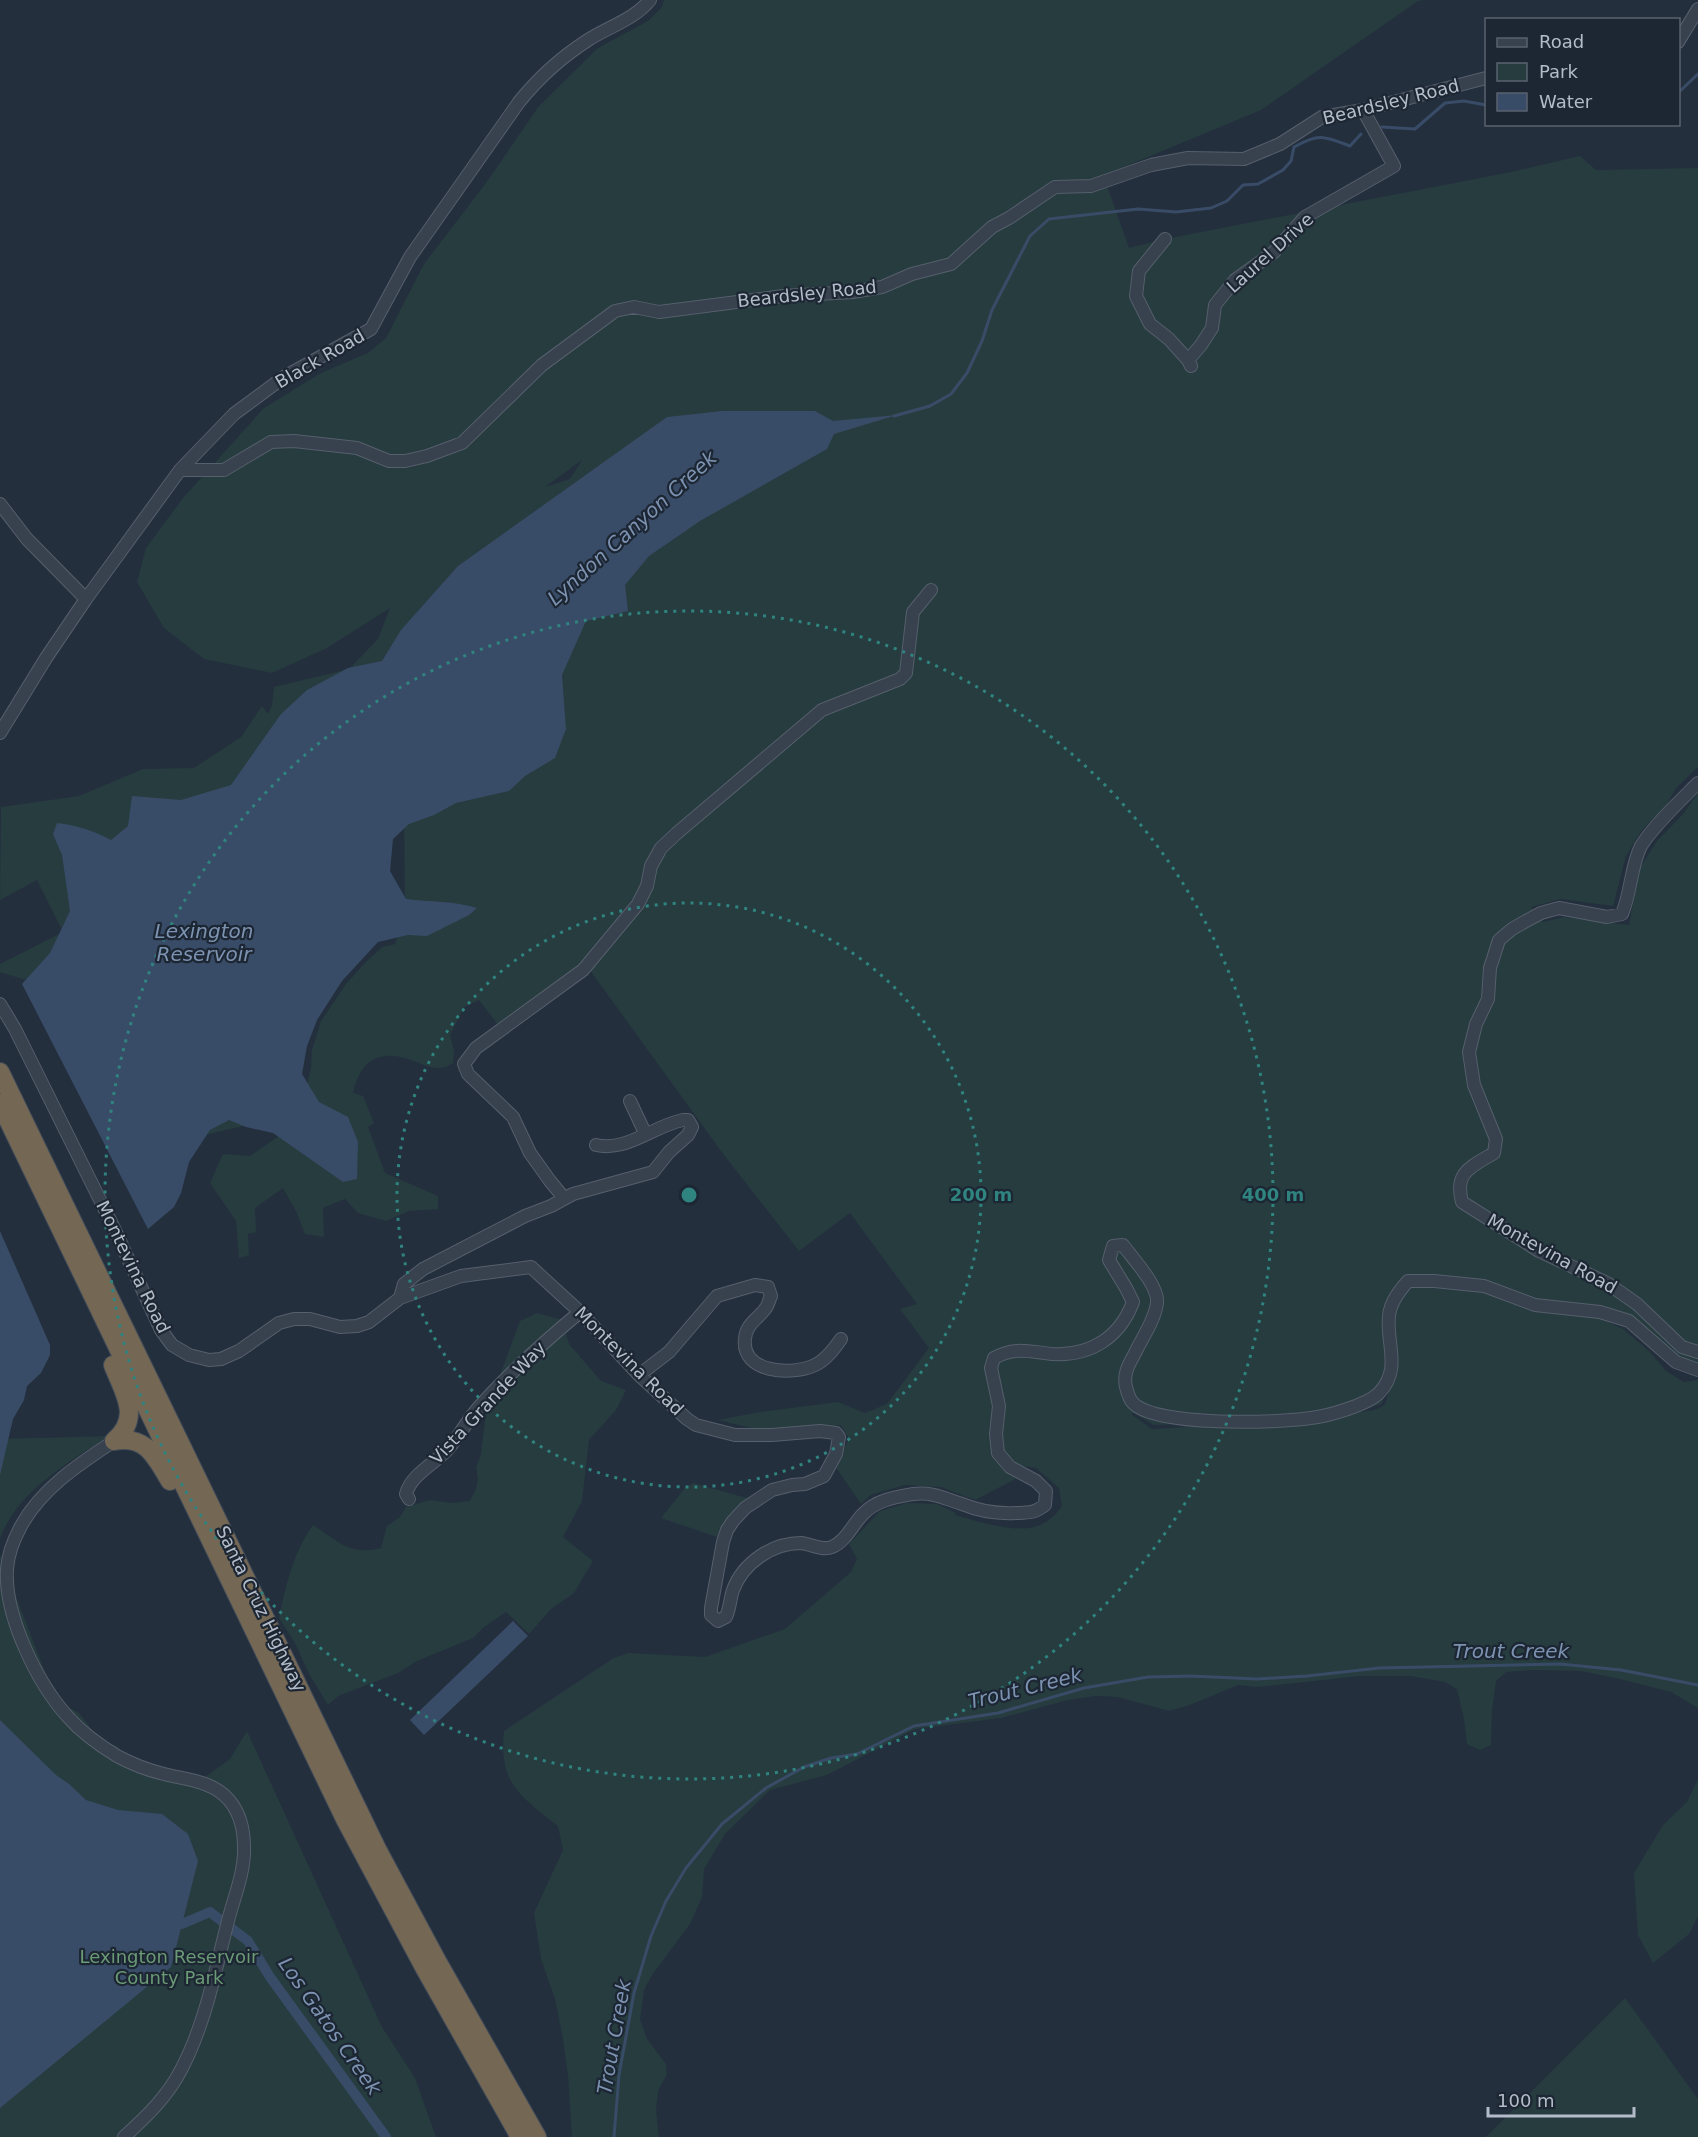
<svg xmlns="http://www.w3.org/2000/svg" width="1698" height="2137" font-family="'DejaVu Sans',sans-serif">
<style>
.green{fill:#263c3f;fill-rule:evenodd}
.water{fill:#394c67}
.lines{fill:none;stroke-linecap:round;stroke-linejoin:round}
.stream{stroke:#394c67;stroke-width:3}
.canal{stroke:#394c67;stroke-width:10}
.minor-casing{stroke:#565f6c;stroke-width:14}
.highway-casing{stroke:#434c59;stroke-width:20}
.minor{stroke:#38414e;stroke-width:12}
.highway{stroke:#746855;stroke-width:18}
.ring{fill:none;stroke:#308480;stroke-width:3;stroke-dasharray:3 6}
.labels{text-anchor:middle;stroke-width:4.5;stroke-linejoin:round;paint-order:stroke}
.street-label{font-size:18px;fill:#b4bcc9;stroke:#1d2633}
.park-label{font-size:18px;fill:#6b9a76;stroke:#1d2633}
.water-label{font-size:20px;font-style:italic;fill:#7c92b1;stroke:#1d2633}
.centre{fill:#308480;stroke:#1d2633;stroke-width:3}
.ring-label{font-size:18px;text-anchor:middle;font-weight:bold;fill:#308480;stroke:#1d2633;stroke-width:4.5;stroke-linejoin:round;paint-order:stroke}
</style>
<rect width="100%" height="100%" fill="#242f3e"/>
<path class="green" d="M664 0H1424L1418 1 1261 110 1107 174 1106 183 1129 248 1165 239 1511 172 1580 156 1596 170 1698 168V767L1676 788 1667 804 1641 831 1626 856 1613 906 1561 899 1531 907 1543 922 1564 917 1629 925 1640 868 1657 841 1683 814 1698 793V1369L1688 1374 1661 1357 1624 1325 1606 1321 1623 1329 1650 1352 1666 1371 1684 1382 1698 1380V1708L1671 1692 1620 1679 1581 1671 1532 1670 1506 1672 1496 1681 1492 1711 1491 1745 1480 1750 1467 1744 1464 1719 1457 1689 1445 1682 1410 1676H1360L1258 1687 1238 1685 1190 1705 1169 1711 1118 1697 1096 1696 1068 1700 1001 1718 915 1729 827 1775 770 1790 725 1834 704 1869 702 1897 690 1924 652 1975 644 1990 640 2019 647 2039 666 2064 667 2074 658 2091 656 2110 659 2137H572L568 2075 563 2039 555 1999 541 1959 534 1913 563 1850 558 1826C521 1797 498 1783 504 1731L612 1659 628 1653 705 1657 785 1629 851 1572 857 1559 849 1544 880 1511 907 1503 937 1504 956 1513 955 1515C977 1521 1019 1535 1040 1525 1050 1521 1056 1514 1062 1506L1059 1488 1036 1468 1018 1465 1025 1474 975 1500 941 1487 905 1485 870 1495 861 1504 835 1466 849 1439 841 1425 772 1433 718 1420 760 1412 838 1402 865 1413 887 1404 929 1348 900 1309 917 1304 850 1213 799 1251 721 1151 589 969 499 1026 479 1000 464 1007 450 1035 454 1051 453 1063C449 1065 444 1068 440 1068 429 1069 418 1062 408 1059 376 1049 360 1063 353 1093L363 1096 374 1123 368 1127 385 1173 438 1196V1209L409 1211 386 1221 358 1213 345 1199 323 1208 324 1237 305 1234 296 1211 283 1188 255 1208 256 1232 248 1234 249 1255 239 1258 236 1221 210 1183 223 1154 250 1156 298 1123 311 1068 312 1050 321 1021 346 984 366 962 382 947 395 944 405 914 404 810 427 753 287 1059 285 1116 205 1135 218 1040 0 972V964L63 932 37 880 0 900 1 807 79 796 143 769 194 768 241 737 262 706 268 714 272 705 274 687 349 669 378 639 390 608 327 648 272 673 204 659 164 628 137 582 146 548 183 498 264 408 321 373 368 353 386 338 424 264 486 183 539 106 598 48 648 21 662 7ZM582 460 570 479 545 487ZM1414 1283 1496 1290 1494 1292 1413 1287ZM1388 1383 1390 1387 1385 1405 1374 1410 1354 1413 1382 1404ZM1133 1413 1154 1425 1186 1424 1244 1427H1185L1152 1429 1131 1414Z
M537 1313 562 1320 569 1344 601 1381 626 1390 616 1410 589 1440 582 1501 563 1537 593 1561 574 1593 551 1609 529 1634 506 1612 484 1627 473 1638 417 1661 398 1673 338 1696 328 1705 309 1674 295 1643 279 1618C286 1585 293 1553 313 1525 338 1541 350 1556 381 1548L387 1526 400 1517 406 1507 430 1500 452 1503 470 1501 476 1489 478 1479 476 1468 481 1454 486 1413 520 1321Z
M110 1436C70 1461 16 1492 0 1539V1439Z
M693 1483 757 1501 723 1539 661 1518 685 1488Z
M0 1555 45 1672 65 1705 79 1713 100 1740 119 1747 118 1753 150 1769 201 1780 230 1759 247 1731 382 2027 415 2078 436 2137H0Z
M1698 1779V1916L1689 1934 1653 1963 1638 1935 1634 1873 1663 1825 1687 1802Z
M1625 1998 1698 2099V2137H1486Z"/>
<path class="water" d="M722 411H815L833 421 897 415 834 434 827 449 700 521 649 556 625 585 628 611 586 621 562 675 566 729 555 758 525 776 509 791 456 803 434 815 409 824 393 839 390 871 406 899C430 902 454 901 477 908L469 915 427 936 408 935 378 942 342 981 317 1020 307 1046 302 1074 319 1102 348 1117 358 1142 357 1179 343 1182 273 1133 246 1127 229 1120 210 1130 189 1162 181 1193 174 1207 148 1229 22 984 50 953 70 911 62 855 53 834 57 823C77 825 94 831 111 840L128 826 132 796 181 800 231 785 281 714 307 690 348 668 382 661 401 630 458 566 667 417Z
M0 1231 50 1345V1355L41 1373 27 1386 24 1400 13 1419 0 1475Z
M513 1621 528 1636 424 1735 410 1720Z
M0 1720 56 1775 69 1784 86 1800 118 1810 162 1814 188 1834 198 1861 171 1967 0 2108Z"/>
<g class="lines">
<path class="stream" d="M1678 93 1698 74
M1382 127 1415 129 1445 103 1464 101 1486 105
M894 416 930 406 951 394 967 373 982 341 992 310 1030 236 1049 219 1138 209 1176 212 1211 208 1227 201 1243 185 1258 184 1283 170 1291 161 1294 147C1319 133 1324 136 1350 146L1361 134
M614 2137 619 2075 634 1993 651 1936 666 1901 686 1868 722 1824 766 1788 804 1767 831 1758 857 1754 914 1726 998 1713 1084 1688 1148 1677 1191 1676 1257 1679 1307 1676 1379 1668 1560 1664 1621 1670 1698 1685"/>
<path class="canal" d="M182 1924 210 1912 248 1941 270 1977 386 2137"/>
<defs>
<path id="minor" d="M1678 42 1698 9
M1165 239 1139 271 1136 296 1150 324 1169 339 1188 360
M1191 366 1188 360 1201 345 1212 328 1215 305 1235 280 1274 252 1305 217 1394 166 1363 110
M180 470H224L271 442 294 441 357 448 389 461H405L427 456 462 443 542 365 615 311 634 307 659 312 783 296 853 292 882 287 912 274 951 264 992 227 1009 218 1055 187 1091 186 1151 165 1188 158 1244 159 1280 144 1322 117 1363 110 1486 78
M0 504 27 539 86 599
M0 733 46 658 86 599 180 470 234 414 284 377 371 329 410 257 519 102C540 76 560 58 588 40 608 27 635 19 650 0
M1698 783C1681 800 1653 826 1641 846 1631 865 1631 893 1622 914L1607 917 1559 908 1541 913 1526 921 1512 929 1499 940 1490 968 1488 999 1476 1024 1469 1052 1474 1085 1496 1139 1494 1153C1471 1167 1454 1172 1462 1202L1539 1251 1607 1283 1637 1304 1682 1347 1698 1352
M0 1004 15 1029 112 1224 161 1330 172 1345 189 1355 209 1360 221 1359 239 1351 279 1323 294 1319H310L340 1327 357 1326 369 1322 400 1298 461 1276 531 1267 580 1312 639 1375 687 1419 696 1425 735 1435H772L820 1431 836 1433 839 1437 836 1454 824 1476 805 1484 792 1485 772 1490 745 1508 733 1521 727 1530 723 1542 711 1608V1615L718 1621 726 1617C730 1608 730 1599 733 1590 743 1563 772 1543 801 1543 811 1544 822 1551 832 1547 846 1541 853 1524 863 1514 876 1500 896 1497 913 1494 934 1492 943 1498 962 1504 979 1511 997 1514 1016 1513 1031 1512 1032 1514 1045 1505L1046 1491 1036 1481 1010 1467 998 1453 996 1434 999 1406 991 1368 994 1358C1016 1346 1029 1352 1053 1354 1091 1356 1120 1337 1133 1302L1126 1288 1109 1260 1113 1246 1123 1245C1133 1259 1159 1286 1157 1303 1155 1320 1142 1338 1135 1353 1129 1364 1123 1373 1126 1387 1127 1391 1130 1400 1133 1403 1156 1427 1278 1423 1311 1418 1328 1416 1367 1405 1379 1393 1402 1369 1386 1344 1389 1316 1390 1302 1400 1290 1408 1281H1434L1484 1286 1535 1305 1600 1312 1629 1321 1676 1362 1698 1370
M630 1101 645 1133
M564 1198 550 1181 530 1153 513 1117 468 1074 464 1064 476 1048 583 970 638 904 647 886 651 866 661 848 677 833 822 710 900 679 906 673 913 612 931 590
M400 1298 404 1284 423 1269 525 1216 551 1206 573 1194 653 1172 669 1152 688 1135 692 1127 688 1120H683C653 1126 627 1152 596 1145
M639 1375 669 1352 717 1296 755 1285 768 1287 771 1296C769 1300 768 1306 765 1309 757 1320 746 1324 745 1339 741 1373 792 1376 815 1365 826 1360 834 1349 841 1339
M114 1441C79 1464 41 1489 21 1526 14 1539 8 1554 7 1569 4 1615 37 1683 68 1717 82 1733 99 1745 117 1756 132 1764 147 1770 164 1774 187 1780 213 1781 229 1800 240 1813 244 1831 244 1847 245 1870 235 1895 229 1917 216 1967 206 2022 182 2068 168 2096 147 2116 124 2137
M409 1499 406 1494C411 1474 436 1463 449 1448 460 1435 468 1419 479 1407 510 1372 545 1341 580 1312"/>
<path id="highway" d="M0 1072 377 1849 437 1961 537 2137
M0 1103 345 1819 424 1967 520 2137
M113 1365C124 1393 142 1418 114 1441
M114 1441C146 1435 155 1456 170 1481"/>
</defs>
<use href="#minor" class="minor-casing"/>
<use href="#highway" class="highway-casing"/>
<use href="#minor" class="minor"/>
<use href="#highway" class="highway"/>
</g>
<g class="ring">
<circle cx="689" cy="1195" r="292"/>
<circle cx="689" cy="1195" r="584"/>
</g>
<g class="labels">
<g class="street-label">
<text transform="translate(1391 102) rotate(-14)" y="6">Beardsley Road</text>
<text transform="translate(1270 253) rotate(-42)" y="6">Laurel Drive</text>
<text transform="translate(807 294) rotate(-6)" y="6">Beardsley Road</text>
<text transform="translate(320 359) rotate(-30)" y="6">Black Road</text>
<text transform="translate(1552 1254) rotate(29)" y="6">Montevina Road</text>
<text transform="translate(133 1267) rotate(64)" y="6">Montevina Road</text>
<text transform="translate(629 1361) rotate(45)" y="6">Montevina Road</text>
<text transform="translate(488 1403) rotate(-47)" y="6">Vista Grande Way</text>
<text transform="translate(261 1609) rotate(64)" y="6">Santa Cruz Highway</text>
</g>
<g class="park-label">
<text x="169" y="1963">Lexington Reservoir<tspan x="169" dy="21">County Park</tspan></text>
</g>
<g class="water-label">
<text transform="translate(632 528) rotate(-42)" y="7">Lyndon Canyon Creek</text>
<text x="204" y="938">Lexington<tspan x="204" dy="23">Reservoir</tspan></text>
<text x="1511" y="1658">Trout Creek</text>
<text transform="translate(1025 1688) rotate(-14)" y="7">Trout Creek</text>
<text transform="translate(330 2026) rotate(55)" y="7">Los Gatos Creek</text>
<text transform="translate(614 2037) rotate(-80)" y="7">Trout Creek</text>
</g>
</g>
<circle cx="689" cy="1195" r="9" class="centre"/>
<g class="ring-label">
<text x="981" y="1201">200 m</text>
<text x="1273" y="1201">400 m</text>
</g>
<rect x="1485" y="18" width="195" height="108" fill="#1d2633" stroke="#59626f" stroke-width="1.5"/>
<rect x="1497" y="38" width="30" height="9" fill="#38414e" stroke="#59626f" stroke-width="1.5"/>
<text x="1539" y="48" font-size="18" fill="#b4bcc9">Road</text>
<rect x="1497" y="63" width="30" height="18" fill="#263c3f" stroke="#59626f" stroke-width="1.5"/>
<text x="1539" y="78" font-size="18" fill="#b4bcc9">Park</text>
<rect x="1497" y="93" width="30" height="18" fill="#394c67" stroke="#59626f" stroke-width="1.5"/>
<text x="1539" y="108" font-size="18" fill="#b4bcc9">Water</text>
<path d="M1488 2107v9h146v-9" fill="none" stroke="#b4bcc9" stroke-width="3"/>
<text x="1497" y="2107" font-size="18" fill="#b4bcc9" stroke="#1d2633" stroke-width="4.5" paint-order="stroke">100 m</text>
</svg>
